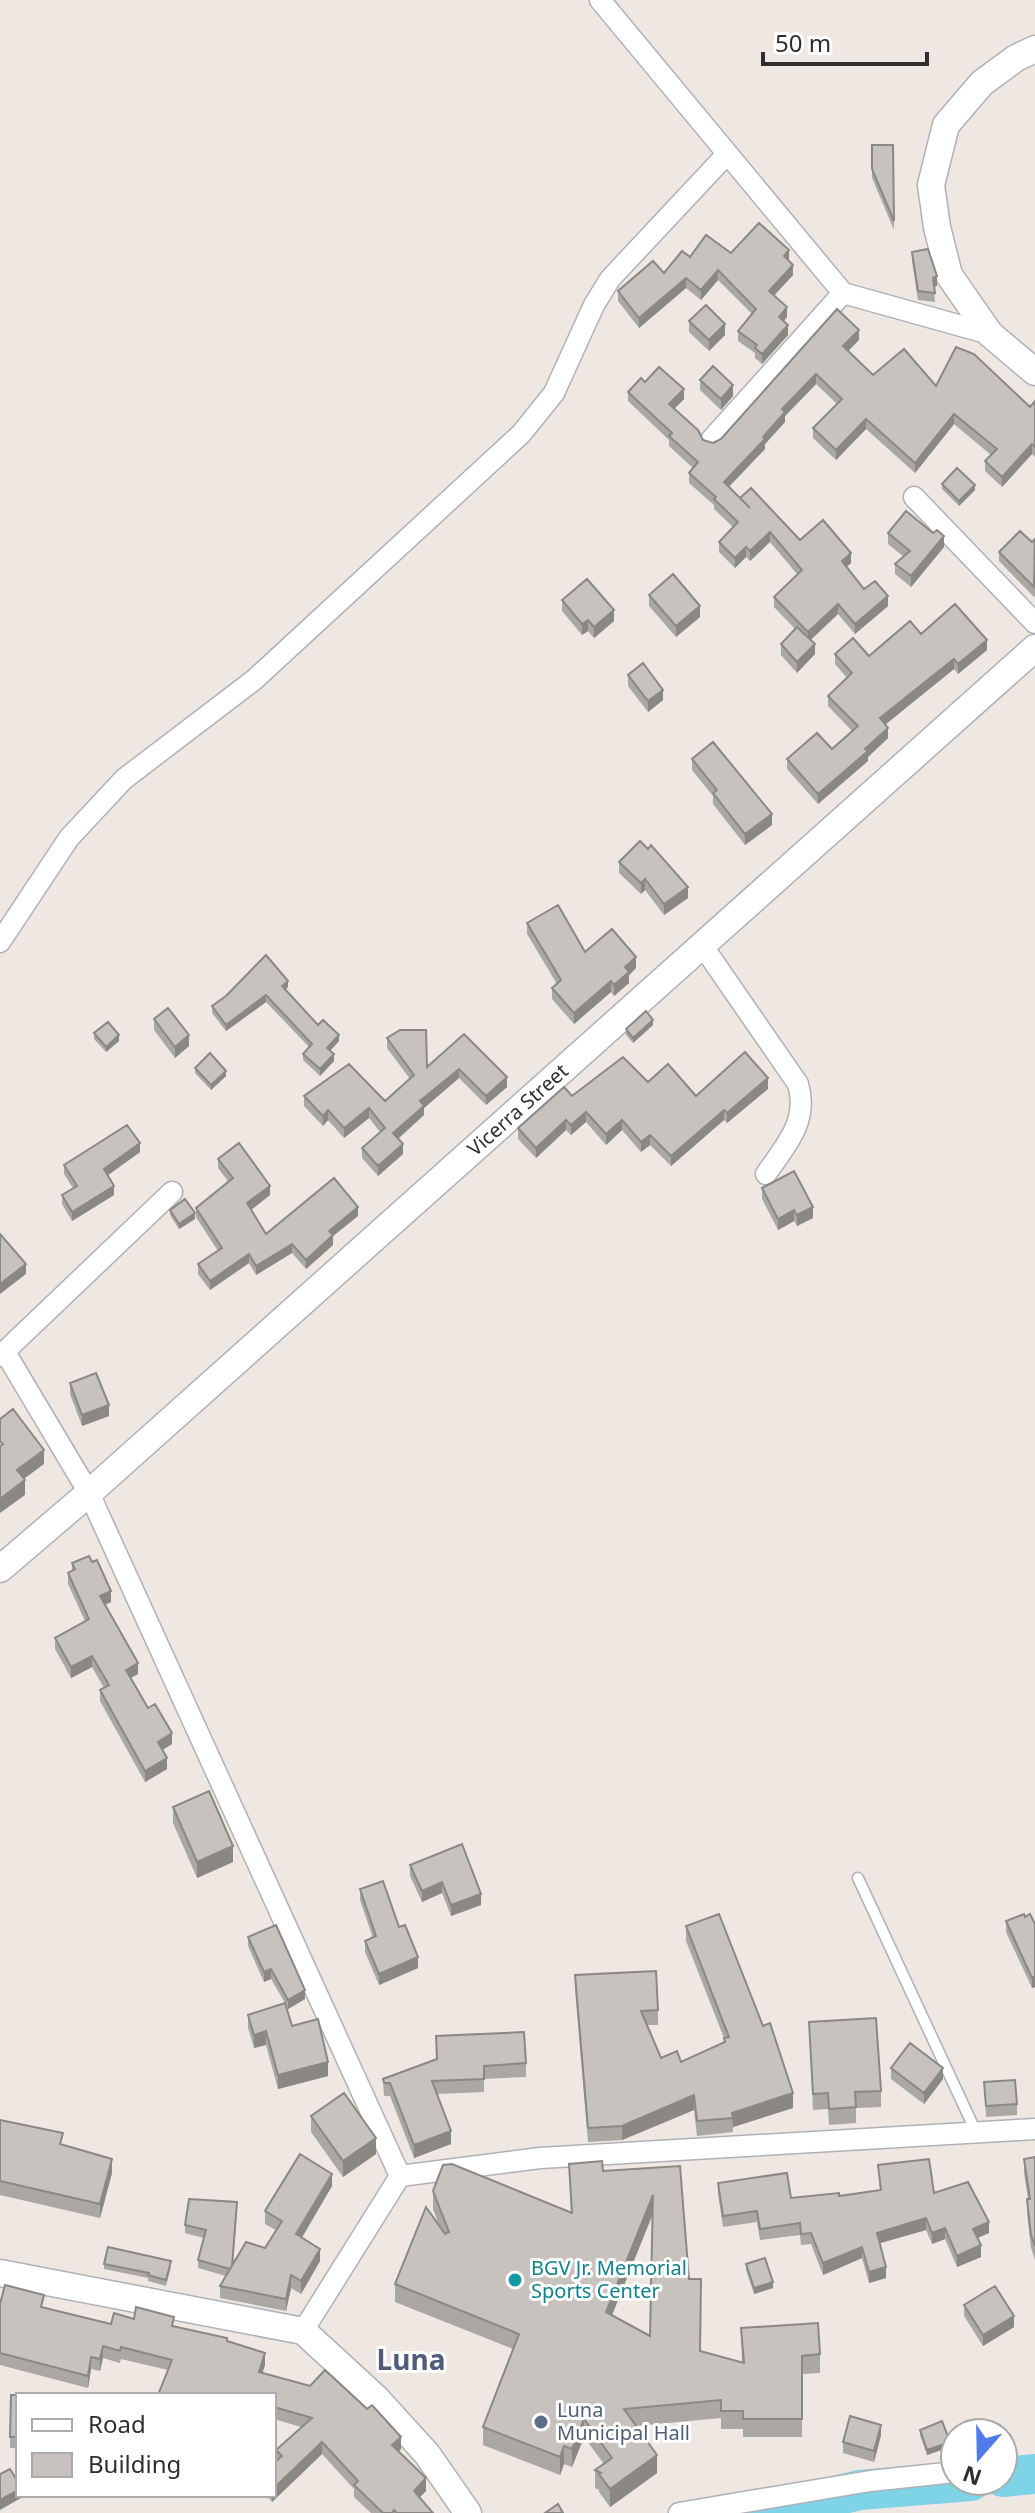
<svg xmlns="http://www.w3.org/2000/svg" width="1035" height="2513" font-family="'Noto Sans',sans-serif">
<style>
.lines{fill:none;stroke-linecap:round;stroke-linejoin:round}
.river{stroke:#7fd3e6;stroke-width:40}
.lane-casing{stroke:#aeb1b8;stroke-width:13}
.street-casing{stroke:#aeb1b8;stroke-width:23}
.secondary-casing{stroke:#aeb1b8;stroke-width:29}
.lane{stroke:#fff;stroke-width:10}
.street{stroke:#fff;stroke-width:20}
.secondary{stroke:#fff;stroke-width:26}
.wall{fill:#aba7a3;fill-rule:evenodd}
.shaded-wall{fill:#8b8884}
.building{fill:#c7c2bd;stroke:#8b8884;stroke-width:2;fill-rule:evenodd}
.culture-dot{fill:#0f9aa8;stroke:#fff;stroke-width:3}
.service-dot{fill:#5c6f8a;stroke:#fff;stroke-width:3}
.labels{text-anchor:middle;stroke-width:6;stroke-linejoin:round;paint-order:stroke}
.street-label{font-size:20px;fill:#2e2e2e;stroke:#fff}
.culture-label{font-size:20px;fill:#0d838f;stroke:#fff;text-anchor:start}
.service-label{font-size:20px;fill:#4e5e75;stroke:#fff;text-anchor:start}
.district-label{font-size:28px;font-weight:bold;fill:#515c7b;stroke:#fff}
</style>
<rect width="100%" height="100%" fill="#eee7e2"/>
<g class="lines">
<path class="river" d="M1003 2477 1035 2474
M762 2513 860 2490 971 2481"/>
<defs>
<path id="lane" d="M858 1878 976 2132"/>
<path id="street" d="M600 0 843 293 990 334
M711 440 843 293
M914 497 1035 623
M0 942 69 838 124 779 254 680 521 434 554 393 594 305 610 279 727 154
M702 945 798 1084C809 1121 786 1145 766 1174
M5 1352 89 1493 400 2176
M0 1356 172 1192
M303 2331 400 2176 540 2158 1035 2129
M679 2513 870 2481 955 2472"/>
<g id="secondary">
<path d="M1035 49 1016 58 982 83 946 125 931 185 937 227 949 275 990 334 1035 372"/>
<path id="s1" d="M0 1569 89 1493 1035 648"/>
<path d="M0 2273 303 2331 376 2398 427 2454 468 2513"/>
</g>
</defs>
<use href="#lane" class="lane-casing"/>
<use href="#street" class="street-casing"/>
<use href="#secondary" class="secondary-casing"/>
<use href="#lane" class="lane"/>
<use href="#street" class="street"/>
<use href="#secondary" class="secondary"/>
</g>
<path class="wall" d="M872 145H893L894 230 872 178Z
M912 252 937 286 934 287 935 302 918 300 912 261Z
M731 253 789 260 793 275 774 295 787 317 784 321 788 335 762 364 755 358V353L738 341V331L752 314 718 280 701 300 686 288 639 328 618 301V291L664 273 690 257Z
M689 321 725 335 709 351 689 332Z
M859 340 848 351 873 375 936 386 1030 407 1035 401V457L1032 454 1002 487 985 471V461L991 455 954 424 915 473 866 429 836 460 813 438V428L837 404 816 384 785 416V422L765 444V449L728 487 740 499 800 540 851 563 846 567 864 589 888 606 855 634 838 614 811 640 815 654 797 673 781 655V644L795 629 774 607V597L797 574 770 542 750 561 746 557 735 568 719 552V542L733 527 714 509V505L689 483V473L693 468 669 446V440L628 401V392L645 382 684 399 674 409 703 440 713 443 721 439Z
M700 380 733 396 721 410 700 390Z
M942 484 975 490 959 506 942 489Z
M888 533 944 547 911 587 895 574V564L904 557 888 544Z
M1035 539V596L1034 597 999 561V552L1032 542Z
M649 595 700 617 676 637 649 606Z
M562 600 614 621 594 638 588 631 582 635 562 611Z
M921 634 987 650 958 674 954 669 885 724 888 738 868 757V761L818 804 787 769V759L832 749 852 731 828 706V696L847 678 835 664V654L869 656Z
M628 675 663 700 648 712 628 686Z
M692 759 772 825 745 845 713 804V796L692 770Z
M619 862 688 898 664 915 645 890 641 894 619 873Z
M527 923 585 952 636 968 629 975V983L614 996 611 992 574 1024 552 999V988L557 984 527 934Z
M288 987 286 990 318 1025 339 1041 330 1051 334 1061 320 1076 303 1060V1054L309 1047 266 1002 226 1031 212 1013V1006Z
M154 1019 189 1046 175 1058 154 1030Z
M653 1025 633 1043 626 1035V1029Z
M94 1033 119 1041 106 1052 94 1039Z
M464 1034 507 1087 486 1105 459 1078 424 1108V1115L398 1139 403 1154 378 1176 362 1158V1148L380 1132 369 1118 344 1138 328 1120 323 1126 304 1106V1096L385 1101 410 1079 387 1048V1038L427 1067Z
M195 1068 226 1076 211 1090 195 1073Z
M648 1082 696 1096 768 1089 727 1123 724 1120 671 1166 650 1145 641 1152 622 1130 606 1145 586 1122 571 1135 566 1130 536 1158 518 1139V1128L572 1096Z
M140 1152 108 1175 114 1195 72 1221 62 1204V1195L73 1188 64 1174V1165Z
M218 1159 270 1195 251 1210 266 1234 358 1216 333 1236V1245L306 1269 292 1253 256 1275 249 1263 210 1290 198 1274V1264L218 1251 196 1217V1208L228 1181 218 1168Z
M762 1188 813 1218 797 1226 794 1221 778 1230 762 1199Z
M170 1210 195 1219 179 1229 170 1215Z
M70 1383 109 1416 82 1426 70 1394Z
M72 1563 111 1602 105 1605 138 1674 131 1678 148 1708 172 1744 162 1750 167 1769 145 1782 100 1701V1690L104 1688 92 1667 71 1678 55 1649V1638L85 1621 68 1584V1573L72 1571Z
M173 1807 233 1862 197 1878 173 1823Z
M410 1865 481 1905 451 1916 442 1893 422 1902 410 1876Z
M360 1889 399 1927 418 1968 379 1985 365 1952V1941L373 1938 360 1900Z
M1025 1917 1035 1924V1987L1032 1988 1006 1932V1921Z
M686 1926 793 2108 733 2127V2132L697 2136 694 2110 622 2140 588 2142 575 1989V1975L658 2010V2025H647L661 2058 681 2062 724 2042V2038L686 1941Z
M248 1937 305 1999 288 2009 285 2004 292 2026 328 2076 278 2089 266 2045 254 2048 248 2028V2015L285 2003 271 1979 264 1982 248 1946Z
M809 2022 881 2091V2107L856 2108V2123L829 2125 828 2109 813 2110Z
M436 2036 526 2063V2077L484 2079V2092L437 2094 451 2144 414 2158 390 2096H384L383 2079 436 2060Z
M891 2068 943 2079 924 2104 891 2079Z
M984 2082 1017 2104V2115L986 2117Z
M311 2116 376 2154 343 2177 311 2132Z
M0 2120 63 2145 112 2173 100 2218 0 2195Z
M1035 2157V2260L1031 2248 1027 2213V2199H1028L1024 2173V2159Z
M569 2164 603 2171 680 2166 689 2279 700 2351 742 2363 741 2328 820 2354V2373L802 2374V2437H743V2429H721V2418L636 2426 657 2473 610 2507 599 2492V2490L595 2488V2470L604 2464 584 2437 572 2467 564 2464 560 2475 483 2445V2427L513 2349 395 2302V2284L439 2226 433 2209V2191L571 2213ZM653 2214 650 2336 612 2315Z
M878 2165 934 2193 989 2233 977 2238 981 2257 957 2267 945 2239 932 2244 926 2230 880 2243 886 2278 869 2283 862 2258 823 2275 811 2244 801 2245 800 2235 760 2240 757 2222 723 2227 718 2194V2183L791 2198 839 2196 880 2190Z
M332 2186 302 2238 320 2261 301 2294 291 2288 286 2311 220 2298V2286L226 2276 198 2268V2260L204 2238 185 2233V2225L237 2211 233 2265 265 2248 276 2230 265 2224V2211Z
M104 2264 171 2267 166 2286 148 2281V2278L104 2269Z
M746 2264 773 2288 754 2294 746 2270Z
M0 2304 44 2308 111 2324 134 2319 174 2326 227 2341 265 2365 262 2373 401 2449 399 2451 426 2491 419 2498 433 2513H371L354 2497V2489L322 2454 272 2502 266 2495H274L276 2450 301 2427 274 2419V2395L121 2359 120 2363 103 2358 100 2371 91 2369 88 2388 0 2365Z
M964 2305 1014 2327 983 2346 964 2316Z
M11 2395H18V2448H10Z
M920 2430 950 2447 927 2455 920 2435Z
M881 2435 874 2462 843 2453V2442Z"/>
<path class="shaded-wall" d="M789 250V260L784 266V256Z
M793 265V275L769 301V291Z
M718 270V280L701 300V290Z
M937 276V286L933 287V278Z
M686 278V288L639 328V318Z
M787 307V317L779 327V317Z
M725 324V335L709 351V340Z
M788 325V335L762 364V354Z
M859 330V340L843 356V346Z
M816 374V384L785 416V422L765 444V449L724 492V482L763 437 782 409Z
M733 385V396L721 410V399Z
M684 389V399L669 414V404Z
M954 414V424L915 473V463Z
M866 419V429L836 460V450Z
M1032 444V454L1002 487V477Z
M975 485V490L959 506V501Z
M770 532V542L750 561V551Z
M944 536V547L911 587V576Z
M746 547V557L735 568V558Z
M851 553V563L842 571V561Z
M888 596V606L855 634V624Z
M838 604V614L808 642V632Z
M700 606V617L676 637V626Z
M614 610V621L594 638V627Z
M588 620V631L582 635V624Z
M987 640V650L958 674V664Z
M815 644V654L797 673V662Z
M954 659V669L880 729V718Z
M663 690V700L648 712V701Z
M888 728V738L868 757V761L818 804V794Z
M772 814V825L745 845V834Z
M645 879V890L641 894V883Z
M688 887V898L664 915V904Z
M636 957V968L629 975V983L614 996V985L625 967Z
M288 981V987L282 993V986Z
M611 981V992L574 1024V1013Z
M266 995V1002L226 1031V1025Z
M653 1020V1025L633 1043V1038Z
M119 1035V1041L106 1052V1047Z
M189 1035V1046L175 1058V1047Z
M339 1035V1041L327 1054V1048Z
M334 1054V1061L320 1076V1069Z
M459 1069V1078L424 1108V1115L393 1143V1133L420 1101Z
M226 1071V1076L211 1090V1085Z
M507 1077V1087L486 1105V1096Z
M768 1078V1089L727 1123V1113Z
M369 1108V1118L344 1138V1128Z
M328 1110V1120L323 1126V1116Z
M724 1110V1120L671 1166V1156Z
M586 1112V1122L571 1135V1125Z
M566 1120V1130L536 1158V1148Z
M622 1120V1130L606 1145V1134Z
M650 1135V1145L641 1152V1142Z
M140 1143V1152L104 1178V1169Z
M403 1144V1154L378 1176V1166Z
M114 1186V1195L72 1221V1212Z
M270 1186V1195L247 1213V1203Z
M358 1207V1216L333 1236V1245L306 1269V1260L329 1231Z
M813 1207V1218L797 1226V1215Z
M794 1210V1221L778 1230V1219Z
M195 1213V1219L179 1229V1224Z
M292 1244V1253L256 1275V1266Z
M249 1254V1263L210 1290V1281Z
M26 1264V1274L0 1294V1284Z
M109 1405V1416L82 1426V1415Z
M44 1450V1464L17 1484V1470Z
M25 1480V1495L0 1513V1499Z
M111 1591V1602L100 1607V1596Z
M92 1656V1667L71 1678V1667Z
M138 1663V1674L126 1680V1670Z
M172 1733V1744L158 1753V1742Z
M167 1758V1769L145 1782V1771Z
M233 1846V1862L197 1878V1862Z
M442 1882V1893L422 1902V1891Z
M481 1894V1905L451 1916V1905Z
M418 1957V1968L379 1985V1974Z
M271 1969V1979L264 1982V1972Z
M1035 1976V1987L1032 1988V1978Z
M305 1990V1999L288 2009V2000Z
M266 2031V2045L254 2048V2035Z
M328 2062V2076L278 2089V2075Z
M943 2068V2079L924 2104V2093Z
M793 2093V2108L733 2127 732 2113Z
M694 2095V2110L622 2140V2126Z
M451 2131V2144L414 2158V2145Z
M376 2138V2154L343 2177V2161Z
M112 2159V2173L100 2218V2204Z
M332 2174V2186L296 2247V2234Z
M653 2195V2213L606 2330V2312Z
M926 2218V2230L877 2244V2233Z
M989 2222V2233L973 2240V2229Z
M945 2228V2239L932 2244V2233Z
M981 2245V2257L957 2267V2256Z
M862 2247V2258L823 2275V2263Z
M320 2249V2261L301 2294V2281Z
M886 2267V2278L869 2283V2272Z
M291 2275V2288L286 2311V2299Z
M773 2282V2288L754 2294V2288Z
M1014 2316V2327L983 2346V2335Z
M103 2346V2358L100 2371V2359Z
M265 2353V2365L259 2384V2372Z
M91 2357V2369L88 2388V2376Z
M584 2419V2437L572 2467V2449Z
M881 2425V2435L874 2462V2451Z
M401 2437V2449L392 2457V2445Z
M322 2442V2454L272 2502V2495H274V2488Z
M950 2442V2447L927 2455V2450Z
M564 2446V2464L560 2475V2457Z
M657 2455V2473L610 2507V2489Z
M426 2478V2491L414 2503V2491Z
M18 2490V2495H21V2498L0 2510V2500Z"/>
<path class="building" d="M872 145H893L894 221 872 169Z
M759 223 789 250 784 256 793 265 769 291 787 307 779 317 788 325 762 354 755 348 757 345 738 331 756 309 718 270 701 290 686 278 639 318 618 291 653 261 664 273 682 251 690 257 706 235 731 253Z
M928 249 937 276 933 278 935 293 918 291 912 252Z
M706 305 725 324 709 340 689 321Z
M837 309 859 330 843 346 873 375 904 349 936 386 956 347 974 354 1030 407 1035 401V447L1032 444 1002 477 985 461 997 449 954 414 915 463 866 419 836 450 813 428 842 399 816 374 782 409 785 412 763 437 765 439 724 482 750 508 740 498 751 488 800 540 823 520 851 553 842 561 864 589 875 581 888 596 855 624 838 604 808 632 774 597 802 570 770 532 750 551 746 547 735 558 719 542 738 522 714 499 716 497 689 473 698 462 669 436 672 433 628 392 641 378 645 382 659 367 684 389 669 404 698 430 703 440 713 443 721 439Z
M713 366 733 385 721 399 700 380Z
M957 468 975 485 959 501 942 484Z
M906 511 933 533 937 530 944 536 911 576 895 564 910 551 888 533Z
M1020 531 1032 542 1035 539 1034 587 999 552Z
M673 574 700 606 676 626 649 595Z
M587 579 614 610 594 627 588 620 582 624 562 600Z
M955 604 987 640 958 664 954 659 880 718 888 728 865 749 868 751 818 794 787 759 817 733 832 749 858 726 828 696 852 673 835 654 853 638 869 656 910 621 921 634Z
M797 627 815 644 797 662 781 644Z
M643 663 663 690 648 701 628 675Z
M713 742 772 814 745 834 713 793 717 790 692 759Z
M640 841 648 849 651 845 688 887 664 904 645 879 641 883 619 862Z
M558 905 585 952 612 929 636 957 625 967 629 972 614 985 611 981 574 1013 552 988 561 980 527 923Z
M266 955 288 981 282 986 318 1025 323 1020 339 1035 327 1048 334 1054 320 1069 303 1054 312 1044 266 995 226 1025 212 1006 226 996Z
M168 1008 189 1035 175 1047 154 1019Z
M646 1011 653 1020 633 1038 626 1029Z
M108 1022 119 1035 106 1047 94 1033Z
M400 1030H426L427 1067 464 1034 507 1077 486 1096 459 1069 420 1101 424 1106 393 1133 403 1144 378 1166 362 1148 385 1128 369 1108 344 1128 328 1110 323 1116 304 1096 349 1064 385 1101 414 1075 387 1038Z
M745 1052 768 1078 727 1113 724 1110 671 1156 650 1135 641 1142 622 1120 606 1134 586 1112 571 1125 566 1120 536 1148 518 1128 564 1087 572 1096 623 1057 648 1082 668 1064 696 1096Z
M210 1053 226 1071 211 1085 195 1068Z
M127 1125 140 1143 104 1169 114 1186 72 1212 62 1195 77 1186 64 1165Z
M239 1143 270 1186 247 1203 266 1234 334 1178 358 1207 329 1231 333 1235 306 1260 292 1244 256 1266 249 1254 210 1281 198 1264 222 1248 196 1208 233 1178 218 1159Z
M794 1171 813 1207 797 1215 794 1210 778 1219 762 1188Z
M185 1199 195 1213 179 1224 170 1210Z
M0 1234 26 1264 0 1284Z
M96 1373 109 1405 82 1415 70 1383Z
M13 1409 44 1450 17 1470 25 1480 0 1499V1446L3 1444 0 1441V1419Z
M89 1556 92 1562 97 1560 111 1591 100 1596 138 1663 126 1670 148 1708 155 1704 172 1733 158 1742 167 1758 145 1771 100 1690 109 1685 92 1656 71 1667 55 1638 89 1619 68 1573 75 1569 72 1563Z
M209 1791 233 1846 197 1862 173 1807Z
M462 1844 481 1894 451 1905 442 1882 422 1891 410 1865Z
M383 1881 399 1927 405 1925 418 1957 379 1974 365 1941 376 1936 360 1889Z
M719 1914 763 2026 770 2023 793 2093 732 2113 733 2118 697 2121 694 2095 622 2126 588 2128 575 1975 656 1971 658 2010 641 2011 661 2058 677 2051 681 2062 725 2042 724 2038 729 2037 686 1926Z
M1024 1914 1025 1917 1030 1914 1035 1924V1976L1032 1978 1006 1921Z
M276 1925 305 1990 288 2000 271 1969 264 1972 248 1937Z
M285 2003 292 2026 318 2019 328 2062 278 2075 266 2031 254 2035 248 2015Z
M876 2018 881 2091 855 2092 856 2107 829 2109 828 2093 813 2094 809 2022Z
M524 2032 526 2063 484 2066V2079L432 2081 451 2131 414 2145 390 2083H384L383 2079 437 2059 436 2036Z
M910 2043 943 2068 924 2093 891 2068Z
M1015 2080 1017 2104 986 2106 984 2082Z
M344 2093 376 2138 343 2161 311 2116Z
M0 2120 63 2133 60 2144 112 2159 100 2204 0 2181Z
M300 2154 332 2174 296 2234 320 2249 301 2281 291 2275 286 2299 220 2286 246 2242 265 2248 282 2221 265 2211Z
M1035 2157V2246L1031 2235 1027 2199H1030L1024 2159Z
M929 2159 934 2193 968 2182 989 2222 973 2229 981 2245 957 2256 945 2228 932 2233 926 2218 877 2233 886 2267 869 2272 862 2247 823 2263 811 2233 801 2234 800 2223 760 2229 757 2211 723 2216 718 2183 787 2173 791 2198 839 2193V2196L881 2190 878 2165Z
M602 2161 603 2171 680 2166 689 2279H701L700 2351 744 2363 741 2328 818 2323 820 2354 802 2356V2419H743V2411H721V2400L624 2409 657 2455 610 2489 599 2474 601 2473 595 2470 612 2458 584 2419 572 2449 564 2446 560 2457 483 2427 519 2334 395 2284 426 2207 445 2234 449 2232 433 2191 443 2165 452 2164 572 2213 569 2164ZM653 2195 650 2336 606 2312Z
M189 2199 237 2202 232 2266 230 2269 198 2260 206 2230 185 2225Z
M108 2247 171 2261 166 2280 148 2275 149 2273 104 2264Z
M765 2258 773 2282 754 2288 746 2264Z
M5 2285 44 2295 41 2307 111 2324 114 2313 134 2319 136 2307 174 2317 172 2326 227 2338V2341L265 2353 259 2372 310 2386 325 2370 367 2409 372 2405 401 2437 392 2445 426 2478 414 2491 433 2513H397L394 2510 392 2513H383L354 2485 358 2481 322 2442 274 2488V2463L282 2456 276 2450 312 2418 274 2407V2395H158L172 2360 121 2347 120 2351 103 2346 100 2359 91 2357 88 2376 0 2353V2304Z
M995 2286 1014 2316 983 2335 964 2305Z
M11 2395H18V2437H10Z
M850 2416 881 2425 874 2451 843 2442Z
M942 2421 950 2442 927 2450 920 2430Z
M10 2469 18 2482V2490L0 2500V2474Z
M558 2504 563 2513H545Z"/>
<circle class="culture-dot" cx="515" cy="2280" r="8"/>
<circle class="service-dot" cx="541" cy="2422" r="8"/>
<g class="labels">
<g class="street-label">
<text dy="7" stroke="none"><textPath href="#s1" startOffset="692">Vicerra Street</textPath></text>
</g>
<g class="culture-label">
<text x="531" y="2275">BGV Jr. Memorial<tspan x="531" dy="23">Sports Center</tspan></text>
</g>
<g class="service-label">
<text x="557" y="2417">Luna<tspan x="557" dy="23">Municipal Hall</tspan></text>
</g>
<g class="district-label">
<text x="411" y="2370">Luna</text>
</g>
</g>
<rect x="16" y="2393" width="260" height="104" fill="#ffffff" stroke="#ababab" stroke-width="2"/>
<rect x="32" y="2419" width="40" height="12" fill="#ffffff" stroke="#ababab" stroke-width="2"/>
<text x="88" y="2433" font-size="24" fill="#2e2e2e">Road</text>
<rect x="32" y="2453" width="40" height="24" fill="#c7c2bd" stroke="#ababab" stroke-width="2"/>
<text x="88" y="2473" font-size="24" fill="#2e2e2e">Building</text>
<g transform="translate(979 2457) rotate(200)"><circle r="38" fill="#ffffff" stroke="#ababab" stroke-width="2"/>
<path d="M0-6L14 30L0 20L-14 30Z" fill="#517bec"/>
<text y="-12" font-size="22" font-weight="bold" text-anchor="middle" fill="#2e2e2e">N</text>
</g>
<path d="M763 52v12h164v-12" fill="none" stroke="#2e2e2e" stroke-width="4"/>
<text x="775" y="52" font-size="24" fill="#2e2e2e" stroke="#ffffff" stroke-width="6" paint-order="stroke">50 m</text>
</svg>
